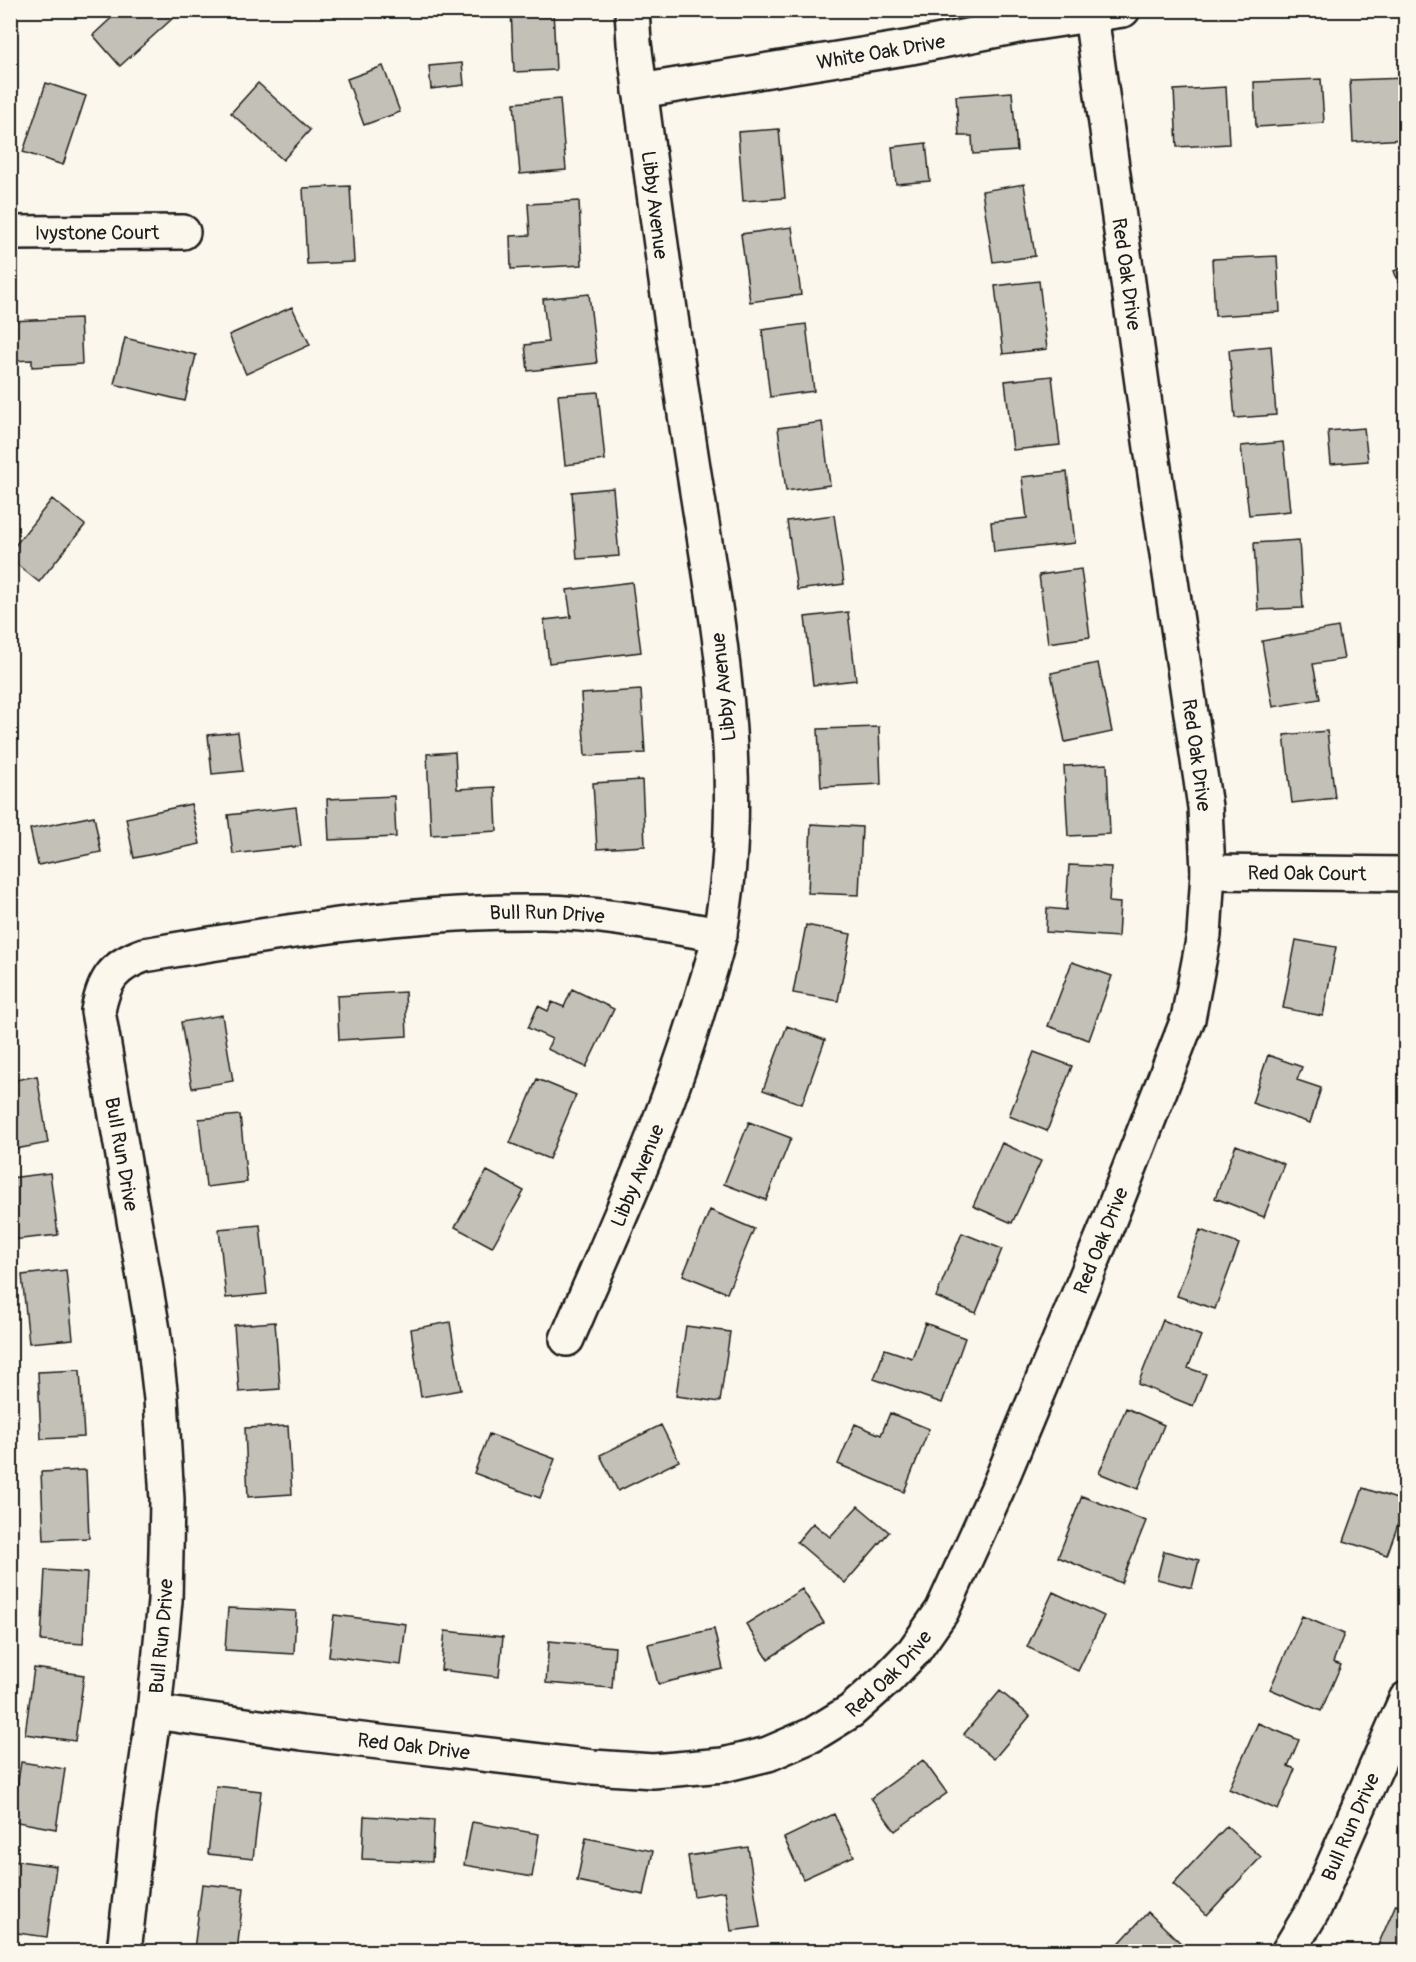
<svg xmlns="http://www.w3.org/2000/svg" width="1416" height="1962" font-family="Pangolin,sans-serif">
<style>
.building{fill:#c3c0b8;stroke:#1c1c1c;stroke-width:1.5}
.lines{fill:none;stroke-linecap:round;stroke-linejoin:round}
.street-casing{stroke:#1c1c1c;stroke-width:38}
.street{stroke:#fbf7ec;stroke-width:33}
.labels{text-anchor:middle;stroke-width:5;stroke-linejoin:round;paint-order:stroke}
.street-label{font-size:20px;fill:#1c1c1c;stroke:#fbf7ec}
</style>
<rect width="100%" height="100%" fill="#fbf7ec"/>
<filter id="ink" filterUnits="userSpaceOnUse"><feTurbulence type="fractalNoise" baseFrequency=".0167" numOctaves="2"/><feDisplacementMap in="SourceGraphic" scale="12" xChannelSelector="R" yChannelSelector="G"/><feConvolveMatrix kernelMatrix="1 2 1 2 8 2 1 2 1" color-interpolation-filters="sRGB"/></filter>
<g filter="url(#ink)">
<path class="building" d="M120 10H166L173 18 120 66 93 35Z
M511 10H553L556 70 514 72Z
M462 63 464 85 431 89 429 66Z
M383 66 400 112 364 125 347 79Z
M1406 78V139L1353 142 1350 80Z
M1321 79 1324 123 1256 127 1254 82Z
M46 83 86 96 63 165 23 152Z
M258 83 310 130 283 160 231 113Z
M1226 87 1229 144 1177 147 1174 90Z
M1012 92 1017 151 973 154 972 136H959L956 96Z
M560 99 566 170 520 174 514 103Z
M779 129 785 198 743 201 738 132Z
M926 143 930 181 896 184 892 147Z
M1024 184 1035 256 993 262 982 191Z
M350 186 354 262 307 264 303 188Z
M579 201 582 265 511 269 510 236 530 235 528 204Z
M792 227 801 295 750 302 741 234Z
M1277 256 1280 312 1215 316 1212 259Z
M1406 266V301L1394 271Z
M1039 281 1047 349 1003 354 995 286Z
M589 294 597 363 528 371 525 345 548 342 543 299Z
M292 307 310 345 246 374 229 335Z
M80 318 82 364 32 367V360L11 361 10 321Z
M806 324 814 391 770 397 762 330Z
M125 338 196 355 185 401 114 384Z
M1271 346 1276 415 1235 418 1229 350Z
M1052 376 1060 445 1013 450 1005 381Z
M598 392 605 460 565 465 558 395Z
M822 422 830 485 786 491 778 428Z
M1364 428 1368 461 1331 464 1328 431Z
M1283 442 1290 511 1249 515 1241 446Z
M1067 472 1075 543 994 552 991 522 1027 518 1022 477Z
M613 488 619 556 577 559 572 492Z
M52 499 85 525 39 582 10 559V552Z
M834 515 844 584 797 590 787 521Z
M1299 540 1303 608 1258 610 1254 543Z
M1081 569 1090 637 1048 643 1039 575Z
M632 582 641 652 549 663 544 620 571 617 567 590Z
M848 612 856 680 813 685 805 617Z
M1338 627 1344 659 1313 664 1320 699 1273 707 1262 641Z
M1098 663 1112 732 1065 742 1051 673Z
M641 690 645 753 585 756 581 694Z
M879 727 881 784 821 787 818 729Z
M1327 731 1335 798 1292 803 1284 735Z
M238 732 243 771 212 774 208 735Z
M455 752 457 789 495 787 497 831 431 835 427 754Z
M1107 764 1110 834 1068 836 1064 766Z
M642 780 645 846 597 849 593 783Z
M394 796 396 837 329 840 327 799Z
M191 804 200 844 134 858 126 818Z
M296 807 301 846 233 854 228 815Z
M94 816 101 852 38 865 30 829Z
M811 824 862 827 859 895 808 893Z
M1069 865 1111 867 1109 902 1120 903 1118 937 1046 932 1047 908 1066 910Z
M806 925 851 934 838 1001 793 993Z
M1296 940 1336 947 1323 1016 1283 1008Z
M1072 962 1112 976 1089 1040 1048 1026Z
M572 989 614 1009 586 1067 547 1049 552 1039 528 1028 538 1006 548 1011 552 1002 564 1007Z
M405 992 407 1036 339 1040 337 996Z
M222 1015 233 1081 192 1088 181 1022Z
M787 1026 825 1040 802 1104 763 1090Z
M1034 1052 1072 1066 1047 1131 1009 1116Z
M1268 1055 1302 1067 1297 1080 1321 1088 1310 1123 1252 1103Z
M37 1076 48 1143 10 1150V1081Z
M537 1079 576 1095 549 1159 510 1143Z
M240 1115 247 1182 206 1187 199 1119Z
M749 1122 791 1138 766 1200 724 1184Z
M1002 1143 1041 1161 1012 1223 973 1206Z
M1236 1145 1284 1164 1264 1217 1215 1198Z
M487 1171 524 1191 492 1247 455 1227Z
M50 1173 58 1235 12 1240 10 1178Z
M710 1210 754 1229 727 1293 683 1275Z
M260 1225 267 1294 226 1298 219 1229Z
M1200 1230 1239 1244 1215 1309 1177 1296Z
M962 1233 1002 1249 976 1313 936 1297Z
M66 1270 73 1339 29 1343 22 1275Z
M1163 1320 1201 1336 1188 1368 1206 1374 1193 1406 1138 1384Z
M275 1322 280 1389 239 1392 234 1325Z
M450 1322 461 1390 421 1397 411 1329Z
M925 1323 965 1338 942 1403 874 1379 885 1349 912 1358Z
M686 1326 730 1332 720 1402 676 1396Z
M80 1370 84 1437 41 1439 38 1372Z
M1126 1408 1164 1425 1138 1489 1099 1473Z
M890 1413 929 1429 904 1492 838 1464 855 1424 881 1435Z
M661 1425 679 1461 618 1491 600 1455Z
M288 1426 292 1494 248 1497 245 1428Z
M489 1434 555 1459 540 1498 474 1473Z
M86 1470 89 1538 44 1540 41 1472Z
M1363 1488 1406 1502 1387 1555 1344 1541Z
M1082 1496 1146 1521 1121 1583 1058 1557Z
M858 1506 889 1532 845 1583 797 1542 813 1523 830 1537Z
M1164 1551 1199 1560 1192 1588 1157 1579Z
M45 1570 87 1573 83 1644 41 1641Z
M802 1589 824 1623 768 1659 746 1624Z
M1053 1592 1104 1616 1078 1671 1027 1647Z
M228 1608 296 1611 294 1654 225 1650Z
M334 1615 406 1624 401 1665 329 1656Z
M1302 1616 1344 1634 1333 1662 1341 1665 1321 1711 1270 1689Z
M714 1629 723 1669 658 1684 648 1644Z
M445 1631 503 1637 499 1677 441 1670Z
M549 1641 615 1647 612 1688 546 1683Z
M34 1668 84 1675 75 1741 25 1734Z
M1000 1691 1030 1716 994 1759 964 1734Z
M1258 1723 1299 1740 1288 1766 1295 1769 1278 1810 1229 1789Z
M923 1760 947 1793 895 1831 871 1798Z
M21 1762 65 1769 56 1829 12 1821Z
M216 1786 261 1791 253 1859 208 1854Z
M834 1814 854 1856 803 1879 784 1838Z
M364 1816 434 1820 432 1862 362 1859Z
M472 1822 539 1834 532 1877 464 1865Z
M1227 1826 1261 1857 1207 1915 1173 1884Z
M586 1838 653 1851 644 1895 577 1881Z
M748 1847 760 1927 731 1931 725 1891 694 1896 688 1856Z
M11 1860 56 1866 47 1937 10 1932Z
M202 1884 244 1888 237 1952 194 1950Z
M1396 1904 1406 1908V1952H1375Z
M1148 1912 1185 1947 1181 1952H1111Z"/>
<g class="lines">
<defs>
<g id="street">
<path id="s1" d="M640 91 911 47 1023 25 1123 10"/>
<path id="s2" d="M10 233 183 232"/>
<path id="s3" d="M1208 872 1406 874"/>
<path id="s4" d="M567 1339C615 1227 668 1115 702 997 708 976 716 954 720 932 750 774 715 611 691 454 670 317 652 180 634 43L632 10"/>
<path id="s5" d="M154 1712 302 1733 593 1767 653 1771 723 1765 768 1754 812 1735 851 1711 887 1679 914 1651 942 1611 997 1490 1105 1231 1188 1019 1204 935 1208 872 1205 807 1150 441 1091 15"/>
<path id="s6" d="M124 1952 139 1814 154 1712 165 1601 167 1500 161 1399 153 1330 98 1011C104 980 113 966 144 955 276 933 409 910 543 912 602 913 661 925 720 935"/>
<path id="s7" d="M1288 1952 1315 1907 1406 1699"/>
</g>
</defs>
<use href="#street" class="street-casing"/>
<use href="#street" class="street"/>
</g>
</g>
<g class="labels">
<g class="street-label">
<text dy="7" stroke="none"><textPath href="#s1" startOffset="244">White Oak Drive</textPath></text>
<text transform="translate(655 205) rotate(83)" y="7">Libby Avenue</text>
<text dy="7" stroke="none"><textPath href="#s2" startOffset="87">Ivystone Court</textPath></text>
<text transform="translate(1127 274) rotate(82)" y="7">Red Oak Drive</text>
<text transform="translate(723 687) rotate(-96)" y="7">Libby Avenue</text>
<text transform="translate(1197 755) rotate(82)" y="7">Red Oak Drive</text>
<text dy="7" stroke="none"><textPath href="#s3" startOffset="99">Red Oak Court</textPath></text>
<text dy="7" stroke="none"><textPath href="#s6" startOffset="1432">Bull Run Drive</textPath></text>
<text transform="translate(122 1154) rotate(80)" y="7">Bull Run Drive</text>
<text dy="7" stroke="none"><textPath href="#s4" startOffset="178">Libby Avenue</textPath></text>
<text dy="7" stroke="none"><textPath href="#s5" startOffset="1252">Red Oak Drive</textPath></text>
<text dy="7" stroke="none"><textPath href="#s6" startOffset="318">Bull Run Drive</textPath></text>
<text dy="7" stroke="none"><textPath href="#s5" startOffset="766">Red Oak Drive</textPath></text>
<text dy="7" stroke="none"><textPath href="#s5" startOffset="262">Red Oak Drive</textPath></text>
<text dy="7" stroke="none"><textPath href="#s7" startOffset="140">Bull Run Drive</textPath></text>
</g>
</g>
<rect width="1416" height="1962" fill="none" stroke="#fbf7ec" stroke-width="36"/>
<rect x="18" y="18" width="1380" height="1926" fill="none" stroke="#1c1c1c" stroke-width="2" filter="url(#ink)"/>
</svg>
